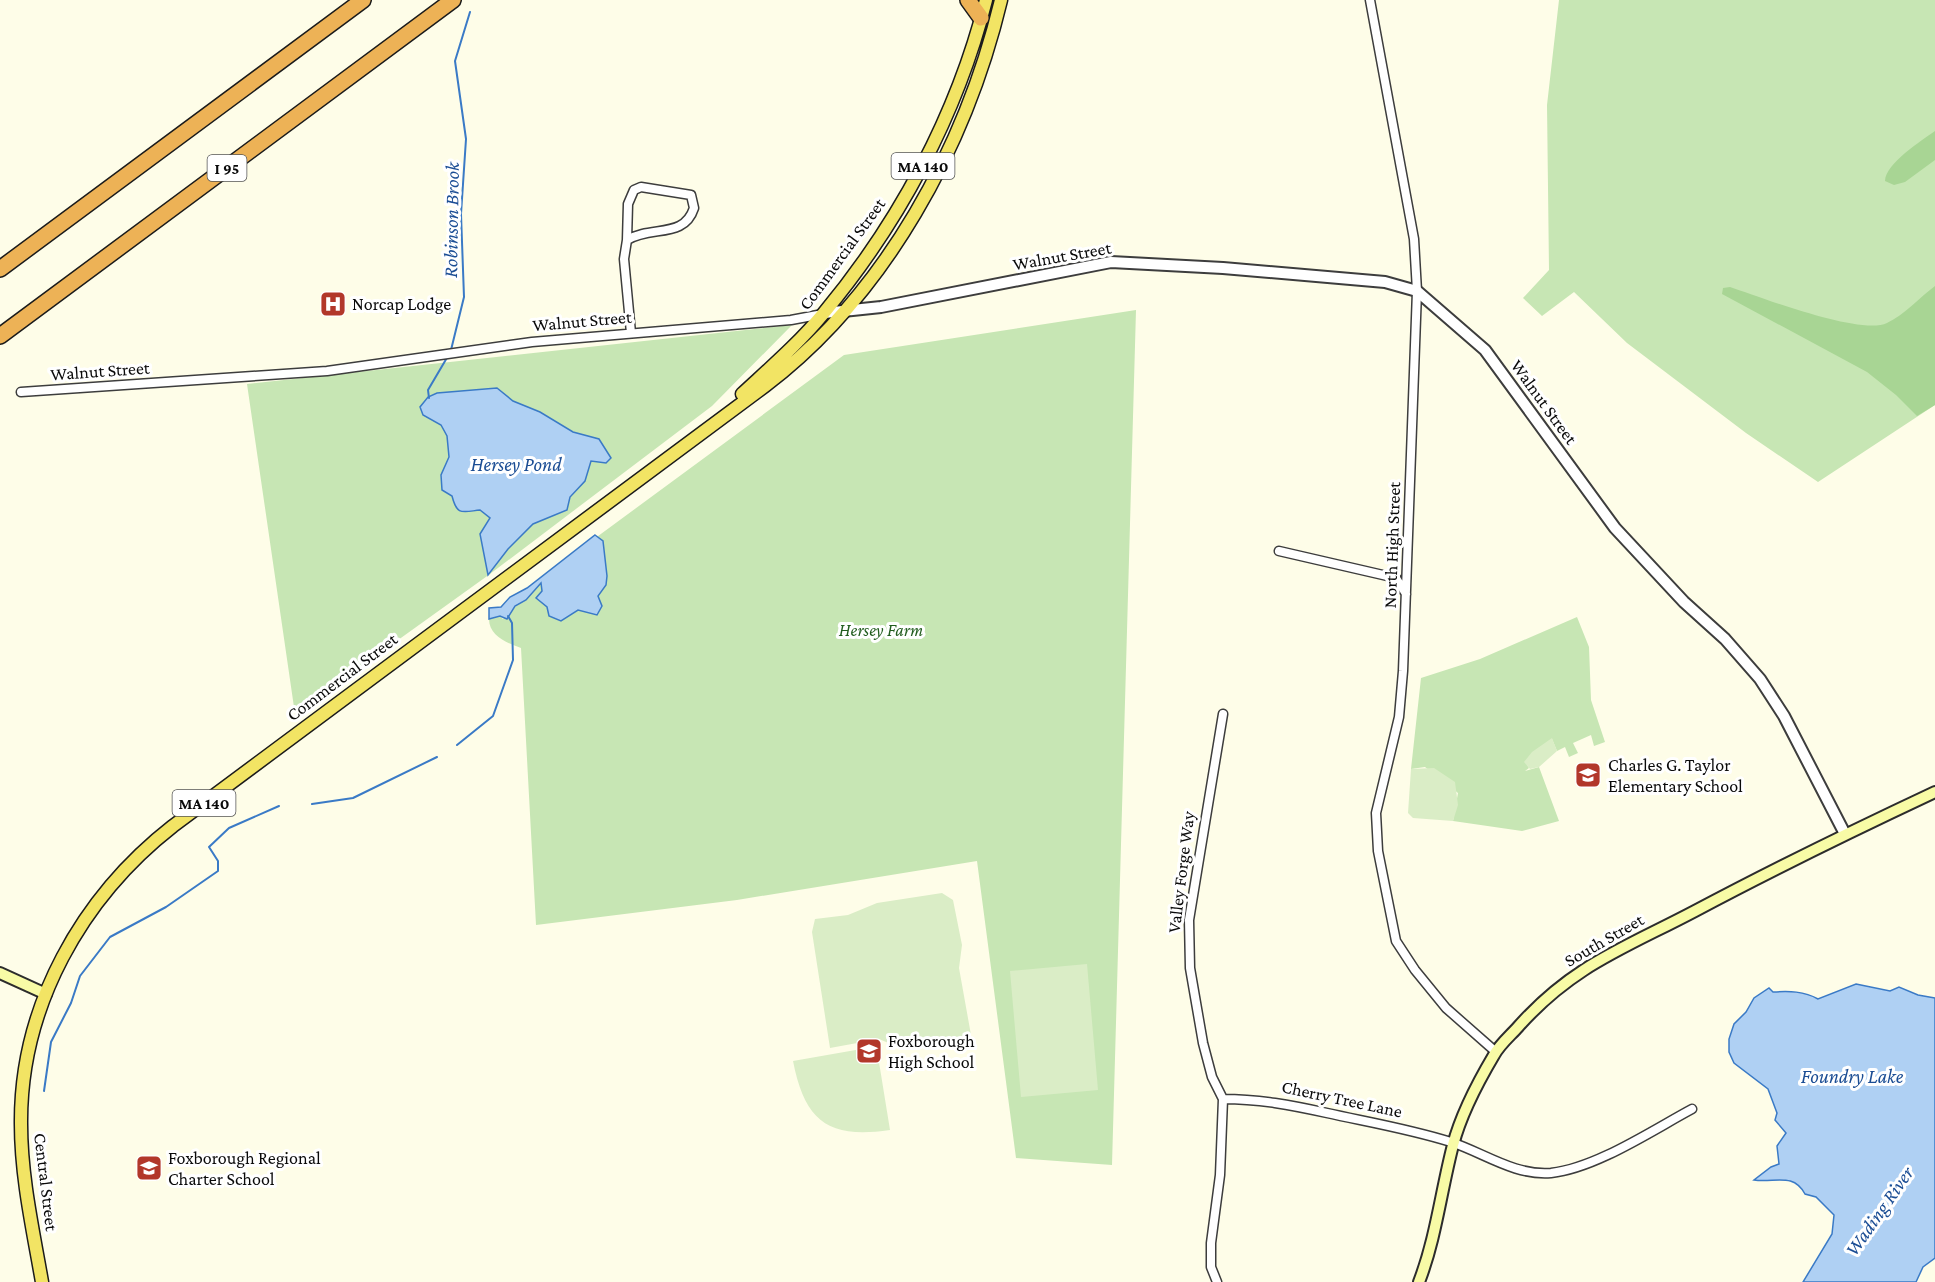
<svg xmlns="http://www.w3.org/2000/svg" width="1935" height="1282" font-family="'Crimson Pro',serif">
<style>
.green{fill:#c7e6b4}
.forest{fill:#a8d594}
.pitch{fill:#daedc6}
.water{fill:#afd0f3;stroke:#3a7ac6;stroke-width:1.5}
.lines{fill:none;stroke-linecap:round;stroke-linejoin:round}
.stream{stroke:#3a7ac6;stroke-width:2}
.minor-casing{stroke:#3d3d3d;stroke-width:11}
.tertiary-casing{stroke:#3d3d3d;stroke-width:14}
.secondary-casing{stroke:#2c2c2c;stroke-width:14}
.primary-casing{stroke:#1b1b1b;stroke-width:15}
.motorway-casing{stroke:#1b1b1b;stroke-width:18}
.minor{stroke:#fff;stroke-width:8}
.tertiary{stroke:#fff;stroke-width:10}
.secondary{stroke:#f8fba6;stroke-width:10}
.primary{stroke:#f2e464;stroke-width:12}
.motorway{stroke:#edb256;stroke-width:15}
.labels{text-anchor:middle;stroke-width:6;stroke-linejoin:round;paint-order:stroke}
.shield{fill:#fff;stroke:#545454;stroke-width:1.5}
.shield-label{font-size:16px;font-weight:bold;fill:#0a0a0a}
.street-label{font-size:18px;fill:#0a0a0a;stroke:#fff}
.poi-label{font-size:18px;fill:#0a0a0a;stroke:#fff;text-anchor:start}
.park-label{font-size:18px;font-style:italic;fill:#225d1f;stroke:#fff}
.water-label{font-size:20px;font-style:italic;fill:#1b4d94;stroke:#fff}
</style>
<rect width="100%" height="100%" fill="#fefde8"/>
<path class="green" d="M1559 0H1935V405L1818 482 1746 433 1627 343 1574 292 1542 316 1523 298 1549 270 1547 105Z
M1136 310 1112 1165 1016 1158 977 861 737 900 536 925 521 648C507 643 489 636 489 619L500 616 503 619 519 603 518 595 844 355Z
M792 325 712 406 490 574 295 714 247 384Z
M1577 617 1589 647 1591 700 1605 742 1594 746 1591 735 1573 743 1578 753 1569 757 1565 747 1557 751 1552 739 1527 765 1529 768 1525 771 1539 767 1559 821 1522 831 1453 821 1458 793 1425 767 1411 769 1421 678 1480 659Z"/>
<path class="forest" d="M1935 131V160L1905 182 1894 185 1885 181C1886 163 1921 141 1935 131Z
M1935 286V405L1917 416 1896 395 1867 372 1722 294 1723 288 1730 287C1760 297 1861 336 1887 323 1904 315 1920 297 1935 286Z"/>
<path class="pitch" d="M1552 738 1557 751 1539 767 1530 769 1524 762 1532 752Z
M1434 768 1455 782 1458 805 1453 821 1413 818 1408 813 1411 769Z
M942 893 953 900 962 945 959 968 971 1035 898 1047 879 1039 830 1048 812 932 815 919 848 915 877 903Z
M1087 964 1098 1090 1021 1097 1010 971Z
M867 1048 878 1056 890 1130C829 1139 805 1122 793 1061Z"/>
<path class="water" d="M497 388 513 401 540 412 573 432 599 439 611 458 606 463 591 461 585 481 570 497 567 510 533 524 508 549 488 575 480 534 490 518 480 510C462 512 457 516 452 496L442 490 441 475 449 457 447 436 441 425 423 415 420 407 428 397 437 393Z
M595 535 603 541 607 576 606 585 598 596 602 606 597 615 578 610 561 621 549 616 547 607 536 598 542 591 541 583 526 600 515 606 507 619 500 616 489 619V608L501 607 510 597 527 588Z
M1856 984 1890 991 1899 987 1918 995 1935 998V1258L1923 1267 1916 1282H1803L1832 1234 1834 1215 1816 1197 1805 1194C1793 1172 1775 1183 1754 1180L1771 1167 1779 1164 1777 1146 1786 1133 1775 1120 1777 1113 1768 1089 1734 1063 1729 1052V1039L1734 1024 1746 1012 1754 998 1769 988 1773 992C1789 991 1804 991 1818 999Z"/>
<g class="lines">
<path class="stream" d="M451 350 464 297 461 214 466 139 455 61 470 12
M429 398 428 390 448 356
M457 745 493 716 513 660 512 623 508 616
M312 804 353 798 437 757
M44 1091 51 1042 71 1003 80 976 110 937 166 907 218 871V861L209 847 229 828 279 806"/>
<defs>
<path id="minor" d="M1370 0 1414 239 1417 291 1403 671 1399 717 1376 813 1378 851 1396 941 1415 970 1446 1008 1496 1052
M627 240 628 204 634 190 641 187 691 195 694 208C684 239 652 225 627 240L624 259 631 333
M21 392 327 371 532 342 791 320 823 314
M1279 551 1396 578 1406 594
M1223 1099C1259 1099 1291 1105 1327 1113 1368 1122 1410 1129 1451 1142 1484 1153 1515 1176 1551 1173 1596 1168 1651 1131 1692 1109
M1217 1282 1211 1267V1243L1220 1175 1223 1099 1212 1077 1203 1043 1190 968 1189 920 1223 714"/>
<path id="tertiary" d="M824 313 881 307 1111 262 1223 268 1385 282 1417 291 1485 350 1615 528 1684 602 1725 639 1760 679 1784 716 1845 834"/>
<path id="secondary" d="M0 973 46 994
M1419 1282C1436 1238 1441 1191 1453 1145 1461 1114 1478 1082 1494 1055 1500 1044 1510 1036 1518 1027 1573 965 1625 948 1695 911 1774 869 1854 830 1935 792"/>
<path id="primary" d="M742 394C770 368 799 343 823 314 899 223 957 115 986 0
M42 1282C33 1230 21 1177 21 1124 20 1006 82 897 173 826L765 386C886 294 966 146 1001 0"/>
<path id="motorway" d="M968 0 981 18
M0 269 363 0
M0 336 453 0"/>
</defs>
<use href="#minor" class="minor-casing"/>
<use href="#tertiary" class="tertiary-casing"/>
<use href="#secondary" class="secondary-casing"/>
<use href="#primary" class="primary-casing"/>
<use href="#motorway" class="motorway-casing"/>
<use href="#minor" class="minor"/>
<use href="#tertiary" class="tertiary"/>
<use href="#secondary" class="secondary"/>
<use href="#primary" class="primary"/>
<use href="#motorway" class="motorway"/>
</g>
<defs>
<symbol id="hospital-square" viewBox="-11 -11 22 22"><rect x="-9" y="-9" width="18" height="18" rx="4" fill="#b2372a" stroke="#fff"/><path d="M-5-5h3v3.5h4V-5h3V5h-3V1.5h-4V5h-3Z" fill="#fff"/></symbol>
<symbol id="school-square" viewBox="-11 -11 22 22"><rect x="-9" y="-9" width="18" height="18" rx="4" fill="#b2372a" stroke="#fff"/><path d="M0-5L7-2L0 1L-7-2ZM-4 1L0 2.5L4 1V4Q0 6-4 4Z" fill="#fff"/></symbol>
</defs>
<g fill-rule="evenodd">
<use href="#hospital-square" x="318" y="289" width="30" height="30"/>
<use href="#school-square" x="1573" y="760" width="30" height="30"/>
<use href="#school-square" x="854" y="1036" width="30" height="30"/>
<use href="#school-square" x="134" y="1153" width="30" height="30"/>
</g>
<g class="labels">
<g class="shield">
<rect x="891.5" y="153" width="63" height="26" rx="4.5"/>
<rect x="207.5" y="155" width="39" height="26" rx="4.5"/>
<rect x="172.5" y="790" width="63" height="26" rx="4.5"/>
</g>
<g class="shield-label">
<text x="923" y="172">MA 140</text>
<text x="227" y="174">I 95</text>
<text x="204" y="809">MA 140</text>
</g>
<g class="street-label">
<text transform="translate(842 254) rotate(-54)" y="6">Commercial Street</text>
<text transform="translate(1062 256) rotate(-10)" y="6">Walnut Street</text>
<text transform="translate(582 321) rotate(-5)" y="6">Walnut Street</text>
<text transform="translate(100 371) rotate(-4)" y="6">Walnut Street</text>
<text transform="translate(1544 402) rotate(54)" y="6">Walnut Street</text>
<text transform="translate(1392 545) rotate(-88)" y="6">North High Street</text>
<text transform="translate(342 677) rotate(-37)" y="6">Commercial Street</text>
<text transform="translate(1181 872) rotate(-83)" y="6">Valley Forge Way</text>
<text transform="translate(1604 940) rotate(-30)" y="6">South Street</text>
<text transform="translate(1342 1099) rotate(12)" y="6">Cherry Tree Lane</text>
<text transform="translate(46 1182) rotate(83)" y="6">Central Street</text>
</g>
<g class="poi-label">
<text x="352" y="310">Norcap Lodge</text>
<text x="1608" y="771">Charles G. Taylor<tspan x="1608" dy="21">Elementary School</tspan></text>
<text x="888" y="1047">Foxborough<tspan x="888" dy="21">High School</tspan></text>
<text x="168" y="1164">Foxborough Regional<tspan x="168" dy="21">Charter School</tspan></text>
</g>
<g class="park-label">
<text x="881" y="636">Hersey Farm</text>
</g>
<g class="water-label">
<text transform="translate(451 220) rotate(-89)" y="7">Robinson Brook</text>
<text x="516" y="471">Hersey Pond</text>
<text x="1852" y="1083">Foundry Lake</text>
<text transform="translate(1879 1211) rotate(-55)" y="7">Wading River</text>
</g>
</g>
</svg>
